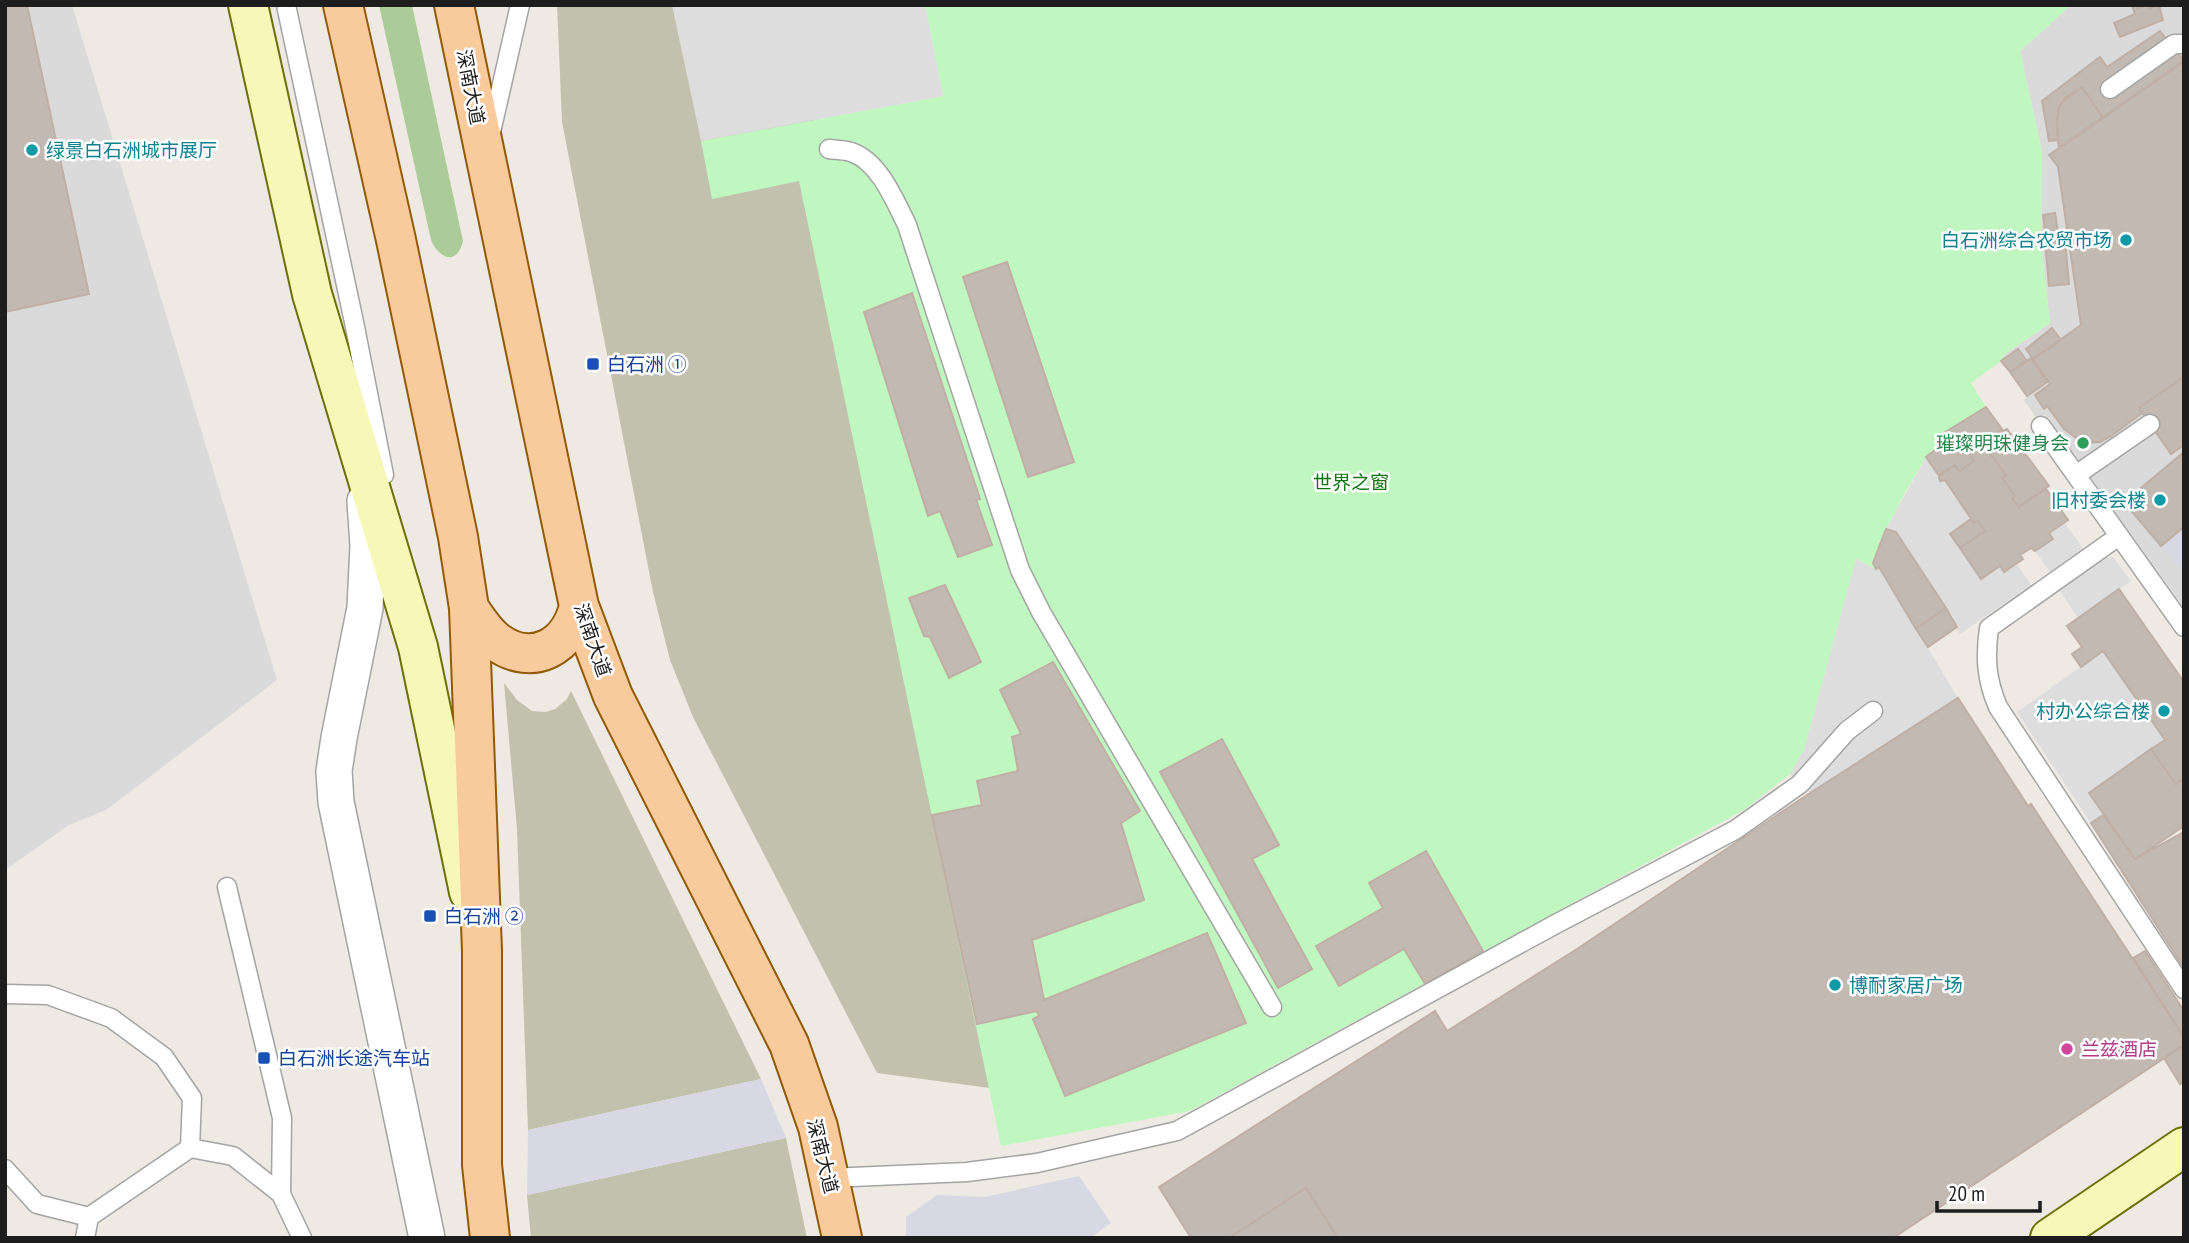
<svg xmlns="http://www.w3.org/2000/svg" width="2189" height="1243" font-family="'PT Sans Narrow','Noto Sans SC',sans-serif">
<style>
.residential{fill:#dbdada}
.construction{fill:#c2c1ae}
.forest{fill:#abcc98}
.park{fill:#c0f7c1}
.parking{fill:#ddd}
.plaza{fill:#d7d8e3}
.building{fill:#c2b9b2;stroke:#bfafa5;stroke-width:2}
.lines{fill:none;stroke-linecap:round;stroke-linejoin:round}
.lane-casing{stroke:#a4a4a4;stroke-width:21}
.street-casing{stroke:#a4a4a4;stroke-width:38}
.secondary-casing{stroke:#6b7008;stroke-width:42}
.primary-casing{stroke:#915a04;stroke-width:42}
.lane{stroke:#fff;stroke-width:18}
.street{stroke:#fff;stroke-width:35}
.secondary{stroke:#f7f7b7;stroke-width:38}
.primary{stroke:#f9cb9c;stroke-width:38}
.culture-dot{fill:#0f9aa8;stroke:#fff;stroke-width:2.5}
.transit-dot{fill:#1a4fb4;stroke:#fff;stroke-width:2.5}
.leisure-dot{fill:#2e9e5b;stroke:#fff;stroke-width:2.5}
.hotel-dot{fill:#d1479c;stroke:#fff;stroke-width:2.5}
.labels{text-anchor:middle;stroke-width:5;stroke-linejoin:round;paint-order:stroke}
.street-label{font-size:19px;fill:#1d1d1d;stroke:#fff}
.culture-label{font-size:19px;fill:#0d838f;stroke:#fff;text-anchor:end}
.transit-label{font-size:19px;fill:#164399;stroke:#fff;text-anchor:start}
.leisure-label{font-size:19px;fill:#27864d;stroke:#fff;text-anchor:end}
.park-label{font-size:19px;fill:#0e7710;stroke:#fff}
.hotel-label{font-size:19px;fill:#b23c85;stroke:#fff;text-anchor:start}
</style>
<rect width="100%" height="100%" fill="#eee9e3"/>
<path class="residential" d="M5 5H72L277 680 106 810 69 825 5 870Z
M2071 5H2184V608L2045 414 2037 419 2024 400 2028 397 2001 361 2005 354 2050 323 2041 243 2042 152 2020 51Z"/>
<path class="construction" d="M557 5H797L990 1088 877 1073 693 717 670 660 653 592 562 122Z
M504 683 517 700 532 711 546 712 555 709 567 699 571 691 761 1079 528 1130 517 829Z
M786 1138 807 1238H531L527 1195Z"/>
<path class="forest" d="M379 5H412L463 241C457 266 439 259 431 240Z"/>
<path class="park" d="M925 5H2071L2020 51 2042 152 2041 243 2050 323 2005 354 2001 361 1971 383 1986 407 1943 434 1945 439 1942 441 1943 444 1926 457 1902 498 1873 563 1876 569 1856 559 1804 750 1790 774 1744 810 1190 1111 1001 1146 799 181 712 199 701 141 943 96Z"/>
<path class="parking" d="M672 5H925L943 96 701 141Z
M1926 457 1940 481 1945 480 1971 519 1950 534 1981 579 2000 566 2004 572 2017 564 2031 585 1960 634 1952 621 1954 618 1896 532 1886 529Z
M2064 522 2083 548 2050 572 2035 551 2053 539 2049 533Z
M2111 557H2113L2131 581 2078 618 2059 590 2100 560Z
M1856 559 1876 569 1879 567 1958 698 1810 793 1790 774 1804 750Z
M2103 651 2165 740 2089 793 2103 815 2091 823 2017 712Z"/>
<path class="plaza" d="M2184 527V573L2161 546Z
M761 1079 786 1138 527 1195 528 1130Z
M1079 1176 1111 1223 1090 1238H906V1217L937 1195 985 1197Z"/>
<path class="building" d="M5 5H27L89 294 5 312Z
M2132 5H2138V8L2149 5 2150 8 2159 5 2163 20 2120 37 2114 23 2135 14Z
M2160 31 2184 61 2103 118 2082 87 2061 103 2057 117 2058 140 2049 141 2042 101 2100 57 2107 67Z
M2184 61V377L2139 408 2142 413 2110 437 2100 442 2083 443 2064 429 2047 406 2044 409 2035 395 2050 384 2033 359 2081 325 2058 167 2049 155Z
M2082 87 2103 118 2059 148 2057 131 2058 109 2066 97Z
M2055 213 2059 239 2046 241 2043 215Z
M2065 239 2069 284 2049 286 2045 241Z
M1007 262 1074 462 1028 477 963 277Z
M912 293 980 499 976 500 992 545 958 557 940 511 928 516 864 312Z
M2052 328 2061 340 2033 359 2026 349Z
M2018 349 2027 361 2010 372 2001 361Z
M2031 358 2047 382 2027 396 2010 372Z
M2184 377V445L2171 454 2139 408Z
M1986 407 2002 429 1970 455 1974 461 1959 471 1955 465 1939 476 1926 457 1943 444 1941 441 1945 439 1942 434Z
M2002 429 2003 431 2007 429 2049 486 2019 507 2012 498 2015 496 2002 478 2006 475 1988 451 1990 447 1985 441Z
M1985 443 1989 444 1988 451 2006 475 2002 478 2015 496 2012 498 2019 507 2046 489 2068 520 2049 533 2053 539 2035 551 2031 548 2020 555 2023 559 2004 572 2000 566 1981 579 1960 548 1985 531 1978 521 1974 523 1945 480 1940 481 1939 478V475L1955 465 1959 471 1974 461 1970 455Z
M2184 452V527L2161 546 2128 507 2145 493 2141 488Z
M1971 519 1974 523 1978 521 1985 531 1960 548 1950 534Z
M1886 529 1896 532 1946 608 1916 629 1879 567 1876 569 1873 563Z
M945 585 981 662 949 678 930 637 924 636 909 598Z
M2119 589 2184 682V778L2176 784 2151 749 2165 740 2103 651 2081 667 2072 654 2082 647 2067 626Z
M1946 608 1957 627 1928 647 1916 629Z
M1053 662 1140 811 1121 823 1144 900 1032 940 1044 1000 1207 933 1246 1023 1065 1096 1033 1019 1039 1016 1037 1011 977 1024 932 815 982 805 977 781 1018 771 1012 737 1021 734 1000 690Z
M1958 698 2028 806 2031 804 2184 1037V1045L1893 1238H1338L1306 1188 1229 1238H1191L1159 1187 1435 1011 1447 1031 1577 949 1810 793Z
M1222 739 1279 845 1252 859 1312 969 1278 988 1160 772Z
M2151 749 2176 784 2184 778V826L2135 859 2089 793Z
M2103 815 2135 859 2184 832V968L2091 823Z
M1426 851 1483 951 1425 984 1404 949 1339 986 1316 946 1383 908 1369 883Z
M2145 951 2184 1011V1037L2133 958Z
M2184 1045V1081L2180 1084 2164 1058Z
M1306 1188 1338 1238H1229Z"/>
<g class="lines">
<defs>
<path id="lane" d="M286 5 354 322 384 475
M2110 89 2174 44H2184
M491 132 520 5
M829 149C836 150 844 150 851 152 879 161 895 201 907 225L1020 570 1041 612 1272 1007
M2041 426 2184 627
M2076 475 2150 424
M2119 536 1989 628C1985 657 1986 679 1998 707L2184 989
M227 887 282 1118 281 1194
M5 994 48 995 111 1018 164 1057 192 1098 190 1148
M5 1169 37 1204 89 1217
M829 1178 967 1172 1037 1163 1177 1131 1554 925 1735 830 1800 784 1847 731 1873 711
M85 1238 89 1217 190 1148 233 1156 281 1194 302 1238"/>
<path id="street" d="M365 501 368 545 365 608 339 738 334 771 336 802 427 1238"/>
<path id="secondary" d="M248 5 312 294 418 647 469 892
M2050 1238 2184 1147"/>
<path id="primary" d="M343 5 396 240 458 537 469 608 482 951V1165L490 1238
M454 5 579 606 613 696 789 1044 818 1127 842 1238
M469 608C477 620 485 633 497 642 533 668 570 646 579 606"/>
</defs>
<use href="#lane" class="lane-casing"/>
<use href="#street" class="street-casing"/>
<use href="#secondary" class="secondary-casing"/>
<use href="#primary" class="primary-casing"/>
<use href="#lane" class="lane"/>
<use href="#street" class="street"/>
<use href="#secondary" class="secondary"/>
<use href="#primary" class="primary"/>
</g>
<g class="culture-dot">
<circle cx="32" cy="150" r="7"/>
<circle cx="2126" cy="240" r="7"/>
<circle cx="2160" cy="500" r="7"/>
<circle cx="2164" cy="711" r="7"/>
<circle cx="1835" cy="985" r="7"/>
</g>
<g class="transit-dot">
<rect x="586" y="357" width="14" height="14" rx="3.5"/>
<rect x="423" y="909" width="14" height="14" rx="3.5"/>
<rect x="257" y="1051" width="14" height="14" rx="3.5"/>
</g>
<circle class="leisure-dot" cx="2083" cy="443" r="7"/>
<circle class="hotel-dot" cx="2067" cy="1049" r="7"/>
<g class="labels">
<g class="street-label">
<text transform="translate(471 87) rotate(79)" y="7">深南大道</text>
<text transform="translate(593 640) rotate(71)" y="7">深南大道</text>
<text transform="translate(823 1156) rotate(76)" y="7">深南大道</text>
</g>
<g class="culture-label">
<text x="46" y="157" text-anchor="start">绿景白石洲城市展厅</text>
<text x="2112" y="247">白石洲综合农贸市场</text>
<text x="2146" y="507">旧村委会楼</text>
<text x="2150" y="718">村办公综合楼</text>
<text x="1849" y="992" text-anchor="start">博耐家居广场</text>
</g>
<g class="transit-label">
<text x="607" y="371">白石洲 ①</text>
<text x="444" y="923">白石洲 ②</text>
<text x="278" y="1065">白石洲长途汽车站</text>
</g>
<g class="leisure-label">
<text x="2069" y="450">璀璨明珠健身会</text>
</g>
<g class="park-label">
<text x="1351" y="489">世界之窗</text>
</g>
<g class="hotel-label">
<text x="2081" y="1056">兰兹酒店</text>
</g>
</g>
<rect width="2189" height="1243" fill="none" stroke="#1d1d1d" stroke-width="14"/>
<path d="M1937 1201v10h103v-10" fill="none" stroke="#1d1d1d" stroke-width="3.5"/>
<text x="1948" y="1201" font-size="21" fill="#1d1d1d" stroke="#ffffff" stroke-width="5" paint-order="stroke">20 m</text>
</svg>
